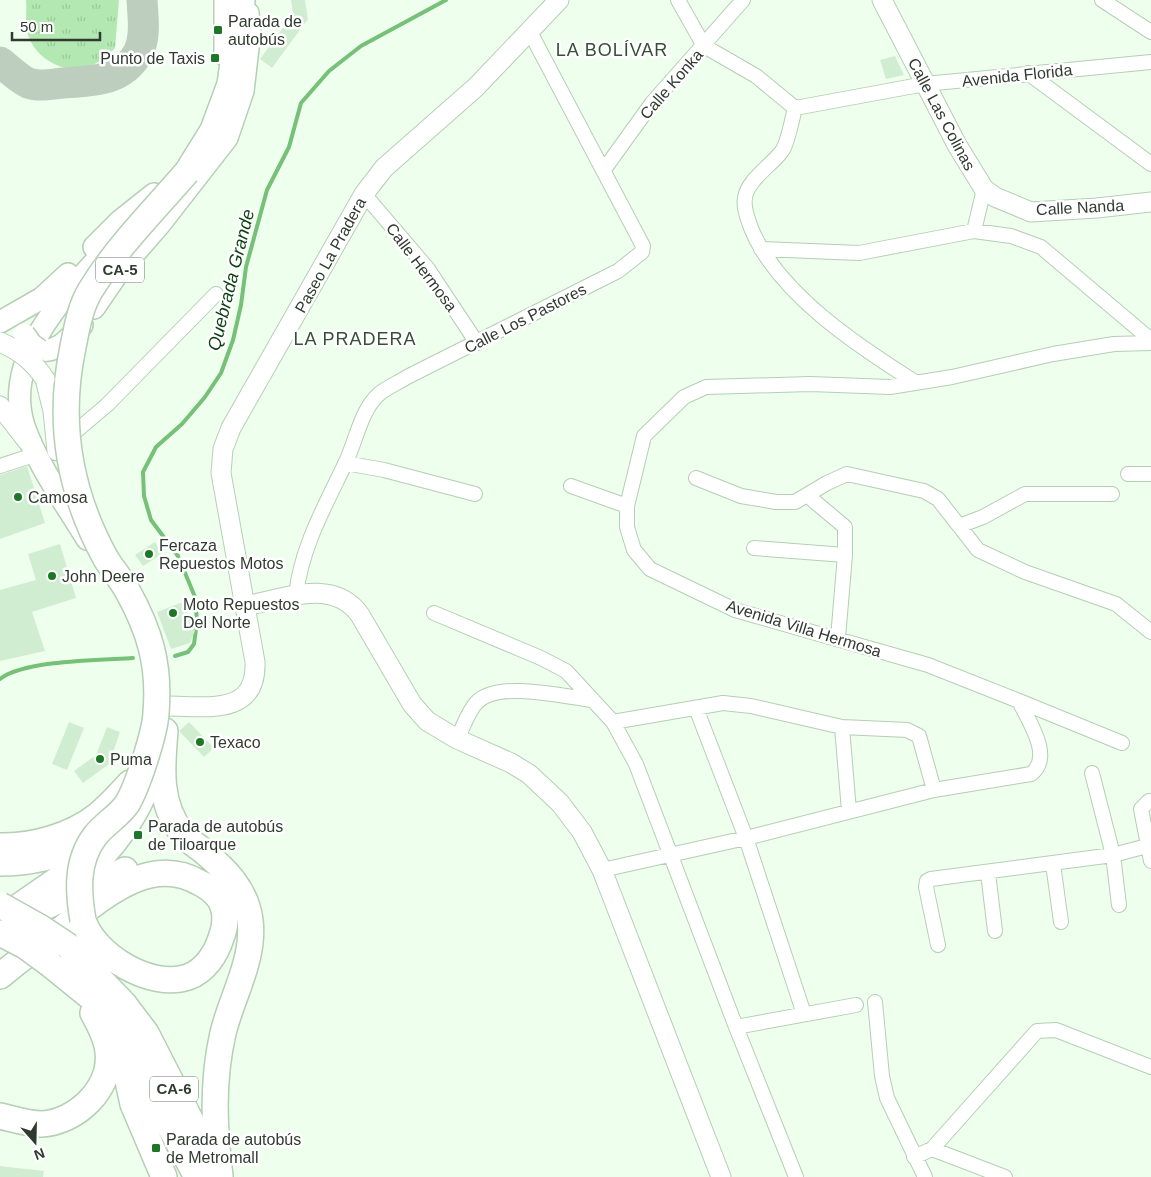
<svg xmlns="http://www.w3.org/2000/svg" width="1151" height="1177" font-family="Helvetica,sans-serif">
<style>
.grass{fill:url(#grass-tufts)}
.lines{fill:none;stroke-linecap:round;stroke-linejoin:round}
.stream{stroke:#76c077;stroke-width:4}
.taxiway{stroke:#becebe;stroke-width:31}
.building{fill:#d1edd1}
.street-casing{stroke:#b4cfb3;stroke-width:16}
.secondary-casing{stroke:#b4cfb3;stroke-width:21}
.primary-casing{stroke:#b4cfb3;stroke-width:24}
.highway-casing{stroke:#b4cfb3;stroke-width:28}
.street{stroke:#fff;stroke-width:14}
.secondary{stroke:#fff;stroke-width:19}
.primary{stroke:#fff;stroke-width:21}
.highway{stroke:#fff;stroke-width:25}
.secondary-bridge-casing{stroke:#b4cfb3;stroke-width:21;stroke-linecap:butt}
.primary-bridge-casing{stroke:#b4cfb3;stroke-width:24;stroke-linecap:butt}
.highway-bridge-casing{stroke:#b4cfb3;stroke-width:28;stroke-linecap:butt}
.secondary-bridge{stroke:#fff;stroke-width:19}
.primary-bridge{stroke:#fff;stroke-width:21}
.highway-bridge{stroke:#fff;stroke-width:25}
.poi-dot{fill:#1c7726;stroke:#fff;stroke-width:2}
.labels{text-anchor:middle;stroke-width:5;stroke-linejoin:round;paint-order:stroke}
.shield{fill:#fff;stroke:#6e766e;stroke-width:1}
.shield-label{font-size:15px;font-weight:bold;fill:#303b30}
.poi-label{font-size:16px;fill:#303b30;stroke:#fff;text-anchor:start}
.street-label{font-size:16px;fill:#303b30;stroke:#fff}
.neighbourhood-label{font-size:18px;letter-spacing:1px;fill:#374f37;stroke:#fff}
.water-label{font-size:18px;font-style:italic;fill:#093f0f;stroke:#fff}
</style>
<defs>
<pattern id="grass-tufts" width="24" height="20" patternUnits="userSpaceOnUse" patternTransform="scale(1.25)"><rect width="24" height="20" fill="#b4e8b3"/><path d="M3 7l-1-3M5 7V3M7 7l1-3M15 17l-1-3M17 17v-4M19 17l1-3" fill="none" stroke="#9bc89a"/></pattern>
</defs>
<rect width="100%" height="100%" fill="#efe"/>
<path class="grass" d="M26 0H119L115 48 103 60 90 66V69C63 73 35 60 27 32 25 22 27 10 26 0Z"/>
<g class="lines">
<path class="stream" d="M175 656 188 652 194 644 197 621 195 597 178 556 151 520 144 496 143 472 156 447 182 424 205 397 221 373 233 340 241 305 246 267 267 190 289 147 301 103 329 71 361 46 446 0
M0 679C24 660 102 660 133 658"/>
<path class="taxiway" d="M0 62C9 69 18 78 28 83 38 87 52 84 63 83 91 81 122 82 138 53 146 37 143 18 142 0"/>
</g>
<path class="building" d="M291 0H305L308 19 272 68 260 59 293 14Z
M895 56 904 75 886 79 880 60Z
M27 466 45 523 0 539V475Z
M155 542 162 554 143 566 135 555Z
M60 544 76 598 32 612 45 651 0 661V590L36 580 28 554Z
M183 602 195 631 190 643 171 649 157 612Z
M69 722 84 728 67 770 52 764Z
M189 722 214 748 204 757 179 731Z
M107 727 120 732 109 764 83 783 74 771 96 755Z
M0 1166 44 1171 43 1177H0Z"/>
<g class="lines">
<defs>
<path id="street" d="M678 0 704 46 756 76 795 108C792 119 788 143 782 151 772 165 747 180 745 198 743 208 748 219 751 228 777 293 858 346 915 382
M1102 0 1151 32
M1028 73 1151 164
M795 108 925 84 1151 62
M603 171 652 103 743 0
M364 194 428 269 477 343
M974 231 984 189
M761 249 859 253 974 231 1011 236 1041 247 1151 340
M75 432 107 405 216 294
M345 463 384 470 475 494
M0 466 37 454
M1128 474H1151
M696 478 741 496 776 502H795L827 483 847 474 924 491 938 499 978 550 1025 572 1116 604 1151 632
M571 486 627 506
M808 496 845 527V555L838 638
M959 526 983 517 1025 494H1112
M754 548 845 555
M296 595C301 548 325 506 345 464 355 444 361 410 378 395 385 388 398 383 407 377L618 271 642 252 643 246 530 32
M434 613 541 658 566 671 613 722 636 764 736 1027 796 1177
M1019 701 1122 743
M696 708 746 838 804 1014
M613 722 723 703 751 706 842 727 907 730 919 736 934 790
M842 727 849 811
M457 739C463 728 468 711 477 702 499 680 565 697 593 700
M1092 773 1113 855 1119 905
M1149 801 1141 809 1151 861
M1053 864 1061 922
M602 870 746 838 934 790 1031 774C1054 757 1028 720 1019 701L928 665 735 610 650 569 634 550 627 527V506L644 436 684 397 706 387 810 384 890 387 952 377 1053 354 1114 344 1151 343
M988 873 995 931
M938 945 926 887 927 881 931 879 1113 855 1147 846
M875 1002 882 1076 887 1098 925 1177
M736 1027 856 1005
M932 1149 1037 1031 1056 1030 1151 1067
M914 1157 932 1149 1005 1177"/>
<path id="secondary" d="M882 0 957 145 984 189 995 197 1031 212 1097 208 1151 202
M45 379 53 411 57 451
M0 406 28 442
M245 606C283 599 333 577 360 615L412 704 427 721 457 739 511 763 529 774 560 803 582 832 602 870 721 1177
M167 706C205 706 257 717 255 662L221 473 223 449 231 428 364 194 384 168 476 87 559 0"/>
<path id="primary" d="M225 0V55
M94 247 120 221 154 194
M94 308 120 270 160 224 227 138 243 91 250 31 248 13
M0 322 42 298 68 274
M39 350C59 353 69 338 82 325
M87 539C65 503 38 466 24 426 1 355 71 289 113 242
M72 886C114 854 146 809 158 758
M0 917 72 867 88 850"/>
<path id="highway" d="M187 172 213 130 230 84 242 0
M165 731C162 766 158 803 182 833 187 840 196 845 202 850 225 869 246 889 250 920 255 959 232 996 223 1033 212 1081 214 1128 220 1176
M0 846C33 847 71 836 98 815 109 806 120 794 130 783
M0 863C28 863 54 858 79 844
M45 907 125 870
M68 946 124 1004 146 1033 213 1164
M51 965 93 999 116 1027 197 1177
M0 976C21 959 42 943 64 927 101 899 149 854 198 882 205 885 214 892 219 898 227 910 226 926 221 938 216 954 205 971 188 977 151 990 94 955 83 920
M123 1058 133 1104 164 1177
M0 1116C13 1119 28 1124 42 1124 76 1122 112 1089 108 1052 107 1040 99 1023 93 1013"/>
</defs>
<use href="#street" class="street-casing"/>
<use href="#secondary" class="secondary-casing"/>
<use href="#primary" class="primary-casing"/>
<use href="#highway" class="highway-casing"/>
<use href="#street" class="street"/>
<use href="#secondary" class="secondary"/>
<use href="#primary" class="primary"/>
<use href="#highway" class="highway"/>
<defs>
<path id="secondary-bridge" d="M0 342C20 351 33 361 45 379"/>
<path id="primary-bridge" d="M24 334 31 344 39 350"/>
<path id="highway-bridge" d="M0 905 41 928 68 946
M83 920C78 892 76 861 95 836 104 824 118 817 127 804 137 788 155 733 156 713 160 665 150 631 127 590 121 579 113 570 106 559 69 492 57 422 73 347 77 327 80 308 90 291 116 248 154 210 187 172
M0 933 25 946 51 965"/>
</defs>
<use href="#secondary-bridge" class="secondary-bridge-casing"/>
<use href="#primary-bridge" class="primary-bridge-casing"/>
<use href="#highway-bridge" class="highway-bridge-casing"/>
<use href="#secondary-bridge" class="secondary-bridge"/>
<use href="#primary-bridge" class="primary-bridge"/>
<use href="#highway-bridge" class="highway-bridge"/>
</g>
<g class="poi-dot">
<rect x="213" y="25" width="10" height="10" rx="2.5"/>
<rect x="210" y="53" width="10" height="10" rx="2.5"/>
<circle cx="18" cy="497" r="5"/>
<circle cx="149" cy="554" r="5"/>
<circle cx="52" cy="576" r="5"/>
<circle cx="173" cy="613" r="5"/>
<circle cx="200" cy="742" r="5"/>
<circle cx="100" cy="759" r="5"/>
<rect x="133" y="830" width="10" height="10" rx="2.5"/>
<rect x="151" y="1143" width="10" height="10" rx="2.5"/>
</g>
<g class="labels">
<g class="shield">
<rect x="96" y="257.5" width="48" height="25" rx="4"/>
<rect x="150" y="1076.5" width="48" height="25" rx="4"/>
</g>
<g class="shield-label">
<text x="120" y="275">CA-5</text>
<text x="174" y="1094">CA-6</text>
</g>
<g class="poi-label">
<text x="228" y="27">Parada de<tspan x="228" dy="18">autobús</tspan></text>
<text x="205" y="64" text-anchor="end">Punto de Taxis</text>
<text x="28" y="503">Camosa</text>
<text x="159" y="551">Fercaza<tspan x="159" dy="18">Repuestos Motos</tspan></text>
<text x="62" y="582">John Deere</text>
<text x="183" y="610">Moto Repuestos<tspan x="183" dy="18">Del Norte</tspan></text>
<text x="210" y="748">Texaco</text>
<text x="110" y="765">Puma</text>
<text x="148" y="832">Parada de autobús<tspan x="148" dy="18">de Tiloarque</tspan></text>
<text x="166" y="1145">Parada de autobús<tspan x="166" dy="18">de Metromall</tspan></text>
</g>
<g class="street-label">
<text transform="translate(1017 75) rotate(-6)" y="6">Avenida Florida</text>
<text transform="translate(671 84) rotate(-49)" y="6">Calle Konka</text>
<text transform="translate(942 114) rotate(62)" y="6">Calle Las Colinas</text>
<text transform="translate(1080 207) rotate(-3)" y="6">Calle Nanda</text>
<text transform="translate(330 255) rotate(-61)" y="6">Paseo La Pradera</text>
<text transform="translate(422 267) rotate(53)" y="6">Calle Hermosa</text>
<text transform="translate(525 318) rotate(-27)" y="6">Calle Los Pastores</text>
<text transform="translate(804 628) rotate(17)" y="6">Avenida Villa Hermosa</text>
</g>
<g class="neighbourhood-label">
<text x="612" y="56">LA BOLÍVAR</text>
<text x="355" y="345">LA PRADERA</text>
</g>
<g class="water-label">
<text transform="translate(231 280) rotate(-76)" y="6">Quebrada Grande</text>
</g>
</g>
<g transform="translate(35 1142) rotate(160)" stroke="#ffffff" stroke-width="4" paint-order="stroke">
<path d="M0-4L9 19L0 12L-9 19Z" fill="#303b30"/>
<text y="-8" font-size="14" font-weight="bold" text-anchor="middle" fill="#303b30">N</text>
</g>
<path d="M12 32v8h88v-8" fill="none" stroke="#303b30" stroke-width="2.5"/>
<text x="20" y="32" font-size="15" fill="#303b30" stroke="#ffffff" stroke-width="4" paint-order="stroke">50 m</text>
</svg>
